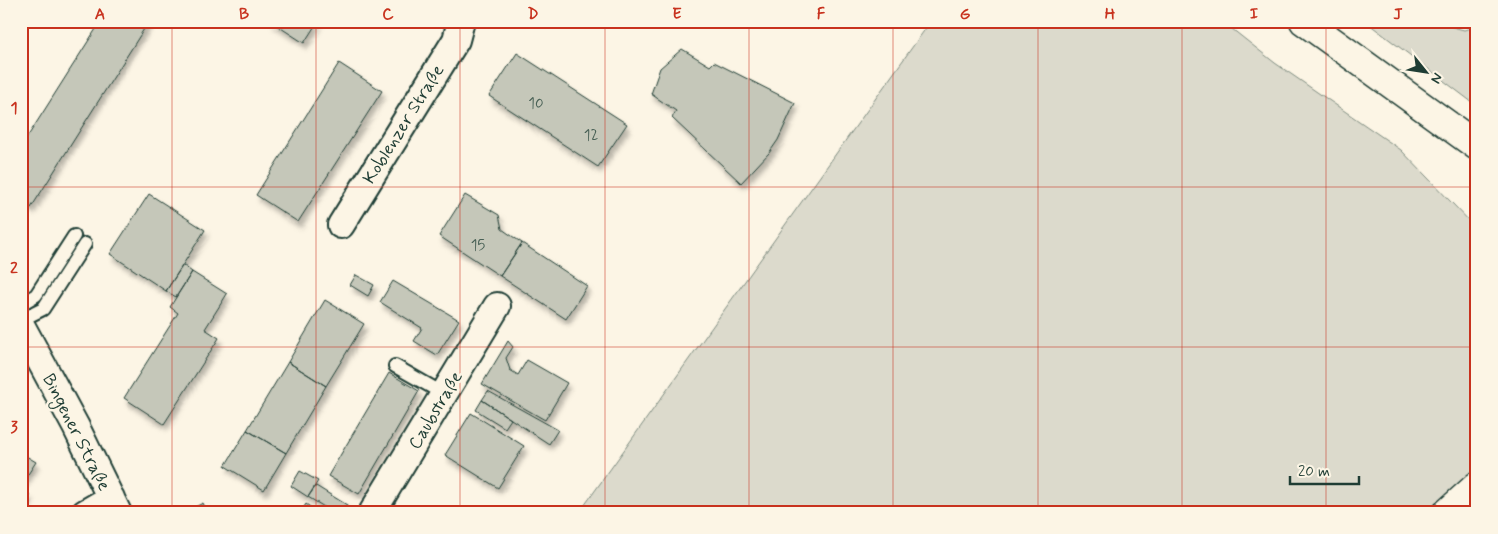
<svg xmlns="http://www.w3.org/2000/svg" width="1498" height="534" font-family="Mynerve,sans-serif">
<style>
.green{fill:#dcdacc;stroke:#7e8c80}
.building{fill:#c5c7b9;stroke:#1f3d34;filter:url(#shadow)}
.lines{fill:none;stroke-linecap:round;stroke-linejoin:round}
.service-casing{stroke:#1f3d34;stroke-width:16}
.minor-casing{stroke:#1f3d34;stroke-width:30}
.tertiary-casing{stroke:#1f3d34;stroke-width:31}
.primary-casing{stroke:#1f3d34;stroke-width:31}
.service{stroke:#fcf5e5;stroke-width:12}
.minor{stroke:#fcf5e5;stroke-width:26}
.tertiary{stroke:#fcf5e5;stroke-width:28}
.primary{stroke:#fcf5e5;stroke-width:28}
.grid{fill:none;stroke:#c8321e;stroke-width:1;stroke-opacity:0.55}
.labels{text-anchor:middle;stroke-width:5;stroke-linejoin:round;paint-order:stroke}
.number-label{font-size:15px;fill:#486055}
.street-label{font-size:18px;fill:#1f3d34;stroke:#fcf5e5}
.neatline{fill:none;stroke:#c8321e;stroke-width:2}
.grid-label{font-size:16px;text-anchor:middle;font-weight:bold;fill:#c8321e}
</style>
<defs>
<filter id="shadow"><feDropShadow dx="3" dy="5.5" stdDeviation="2.5" flood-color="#0004"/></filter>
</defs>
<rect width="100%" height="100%" fill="#fcf5e5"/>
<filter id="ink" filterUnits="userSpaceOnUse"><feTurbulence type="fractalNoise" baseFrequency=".02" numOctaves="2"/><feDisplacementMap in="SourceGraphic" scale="10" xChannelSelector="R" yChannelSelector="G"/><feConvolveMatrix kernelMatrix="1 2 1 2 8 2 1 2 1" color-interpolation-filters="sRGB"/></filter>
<g filter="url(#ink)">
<path class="green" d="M931 21H1222L1275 63 1401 150 1477 229V513H579Z
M1365 21H1431L1464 30 1477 27V106Z"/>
<path class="building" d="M101 21H149L31 208 21 202V147Z
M270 21H318L304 43Z
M682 49 710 66 714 62 795 103 778 140 769 153 741 183 672 118 676 111 651 94 660 68Z
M517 53 627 124 598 167 489 96Z
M339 63 382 91 298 222 256 195Z
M149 194 205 230 166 291 110 254Z
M465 195 499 215 502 229 522 243 500 276 439 236Z
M522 243 587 286 566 319 500 276Z
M183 265 192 272 176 297 166 291Z
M192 272 227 294 205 329 219 338 164 424 124 398 178 313 170 307Z
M356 275 374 285 368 296 350 285Z
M393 281 459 320 437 355 414 341 422 328 380 302Z
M325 300 364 324 326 386 288 362Z
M508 341 513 347 506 358 510 370 518 375 527 360 567 383 545 420 482 384Z
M288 362 326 386 286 453 247 430Z
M389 373 419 391 359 494 328 476Z
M488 391 558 430 549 444 482 400Z
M482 400 511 419 505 428 476 410Z
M471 413 524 446 498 488 445 455Z
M247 430 286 453 264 490 225 466Z
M21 453 36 462 21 485Z
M300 471 318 481 308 497 291 486Z
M316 486 347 505 343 513H334L308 497Z
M21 492 30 496 24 506 21 504Z
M203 503 208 513H183Z
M306 504 319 513H300Z"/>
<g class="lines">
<defs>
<path id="service" d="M21 304 36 295 74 236
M21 320 43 309 85 244
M395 366 444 394"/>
<path id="minor" d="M341 225 456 40 461 21
M21 325 76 427 118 513
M85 513 111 498
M372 513 497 306"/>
<path id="tertiary" d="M1304 21 1477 146"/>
<path id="primary" d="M1447 513 1477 486"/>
</defs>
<use href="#service" class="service-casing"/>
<use href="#minor" class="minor-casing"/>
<use href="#tertiary" class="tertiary-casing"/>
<use href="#primary" class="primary-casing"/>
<use href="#service" class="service"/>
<use href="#minor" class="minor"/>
<use href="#tertiary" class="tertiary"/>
<use href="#primary" class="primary"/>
</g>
</g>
<path class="grid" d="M172 21V513M316 21V513M460 21V513M605 21V513M749 21V513M893 21V513M1038 21V513M1182 21V513M1326 21V513M21 187H1477M21 347H1477"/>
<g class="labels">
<g class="number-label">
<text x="536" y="108">10</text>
<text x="591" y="140">12</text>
<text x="478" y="250">15</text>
</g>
<g class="street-label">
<text transform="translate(403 124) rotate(-58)" y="6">Koblenzer Straße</text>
<text transform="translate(435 410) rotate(-59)" y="6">Caubstraße</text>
<text transform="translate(77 432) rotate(63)" y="6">Bingener Straße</text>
</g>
</g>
<rect width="1498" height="534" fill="none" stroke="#fcf5e5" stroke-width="55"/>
<g transform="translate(1426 72) rotate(120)" stroke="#fcf5e5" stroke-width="4" paint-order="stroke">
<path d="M0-4L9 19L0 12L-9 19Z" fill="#1f3d34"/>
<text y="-8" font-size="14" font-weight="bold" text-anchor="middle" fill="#1f3d34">N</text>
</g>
<path d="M1290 476v8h69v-8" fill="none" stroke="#1f3d34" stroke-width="2.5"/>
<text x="1298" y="476" font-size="15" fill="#1f3d34" stroke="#fcf5e5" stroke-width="4" paint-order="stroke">20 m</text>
<rect x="28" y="28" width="1442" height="478" class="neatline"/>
<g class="grid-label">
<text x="100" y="19">A</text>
<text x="244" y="19">B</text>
<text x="388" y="19">C</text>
<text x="533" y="19">D</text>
<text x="677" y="19">E</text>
<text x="821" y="19">F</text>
<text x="965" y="19">G</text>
<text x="1110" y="19">H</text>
<text x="1254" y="19">I</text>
<text x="1398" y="19">J</text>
<text x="14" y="113">1</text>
<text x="14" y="273">2</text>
<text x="14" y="432">3</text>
</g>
</svg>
